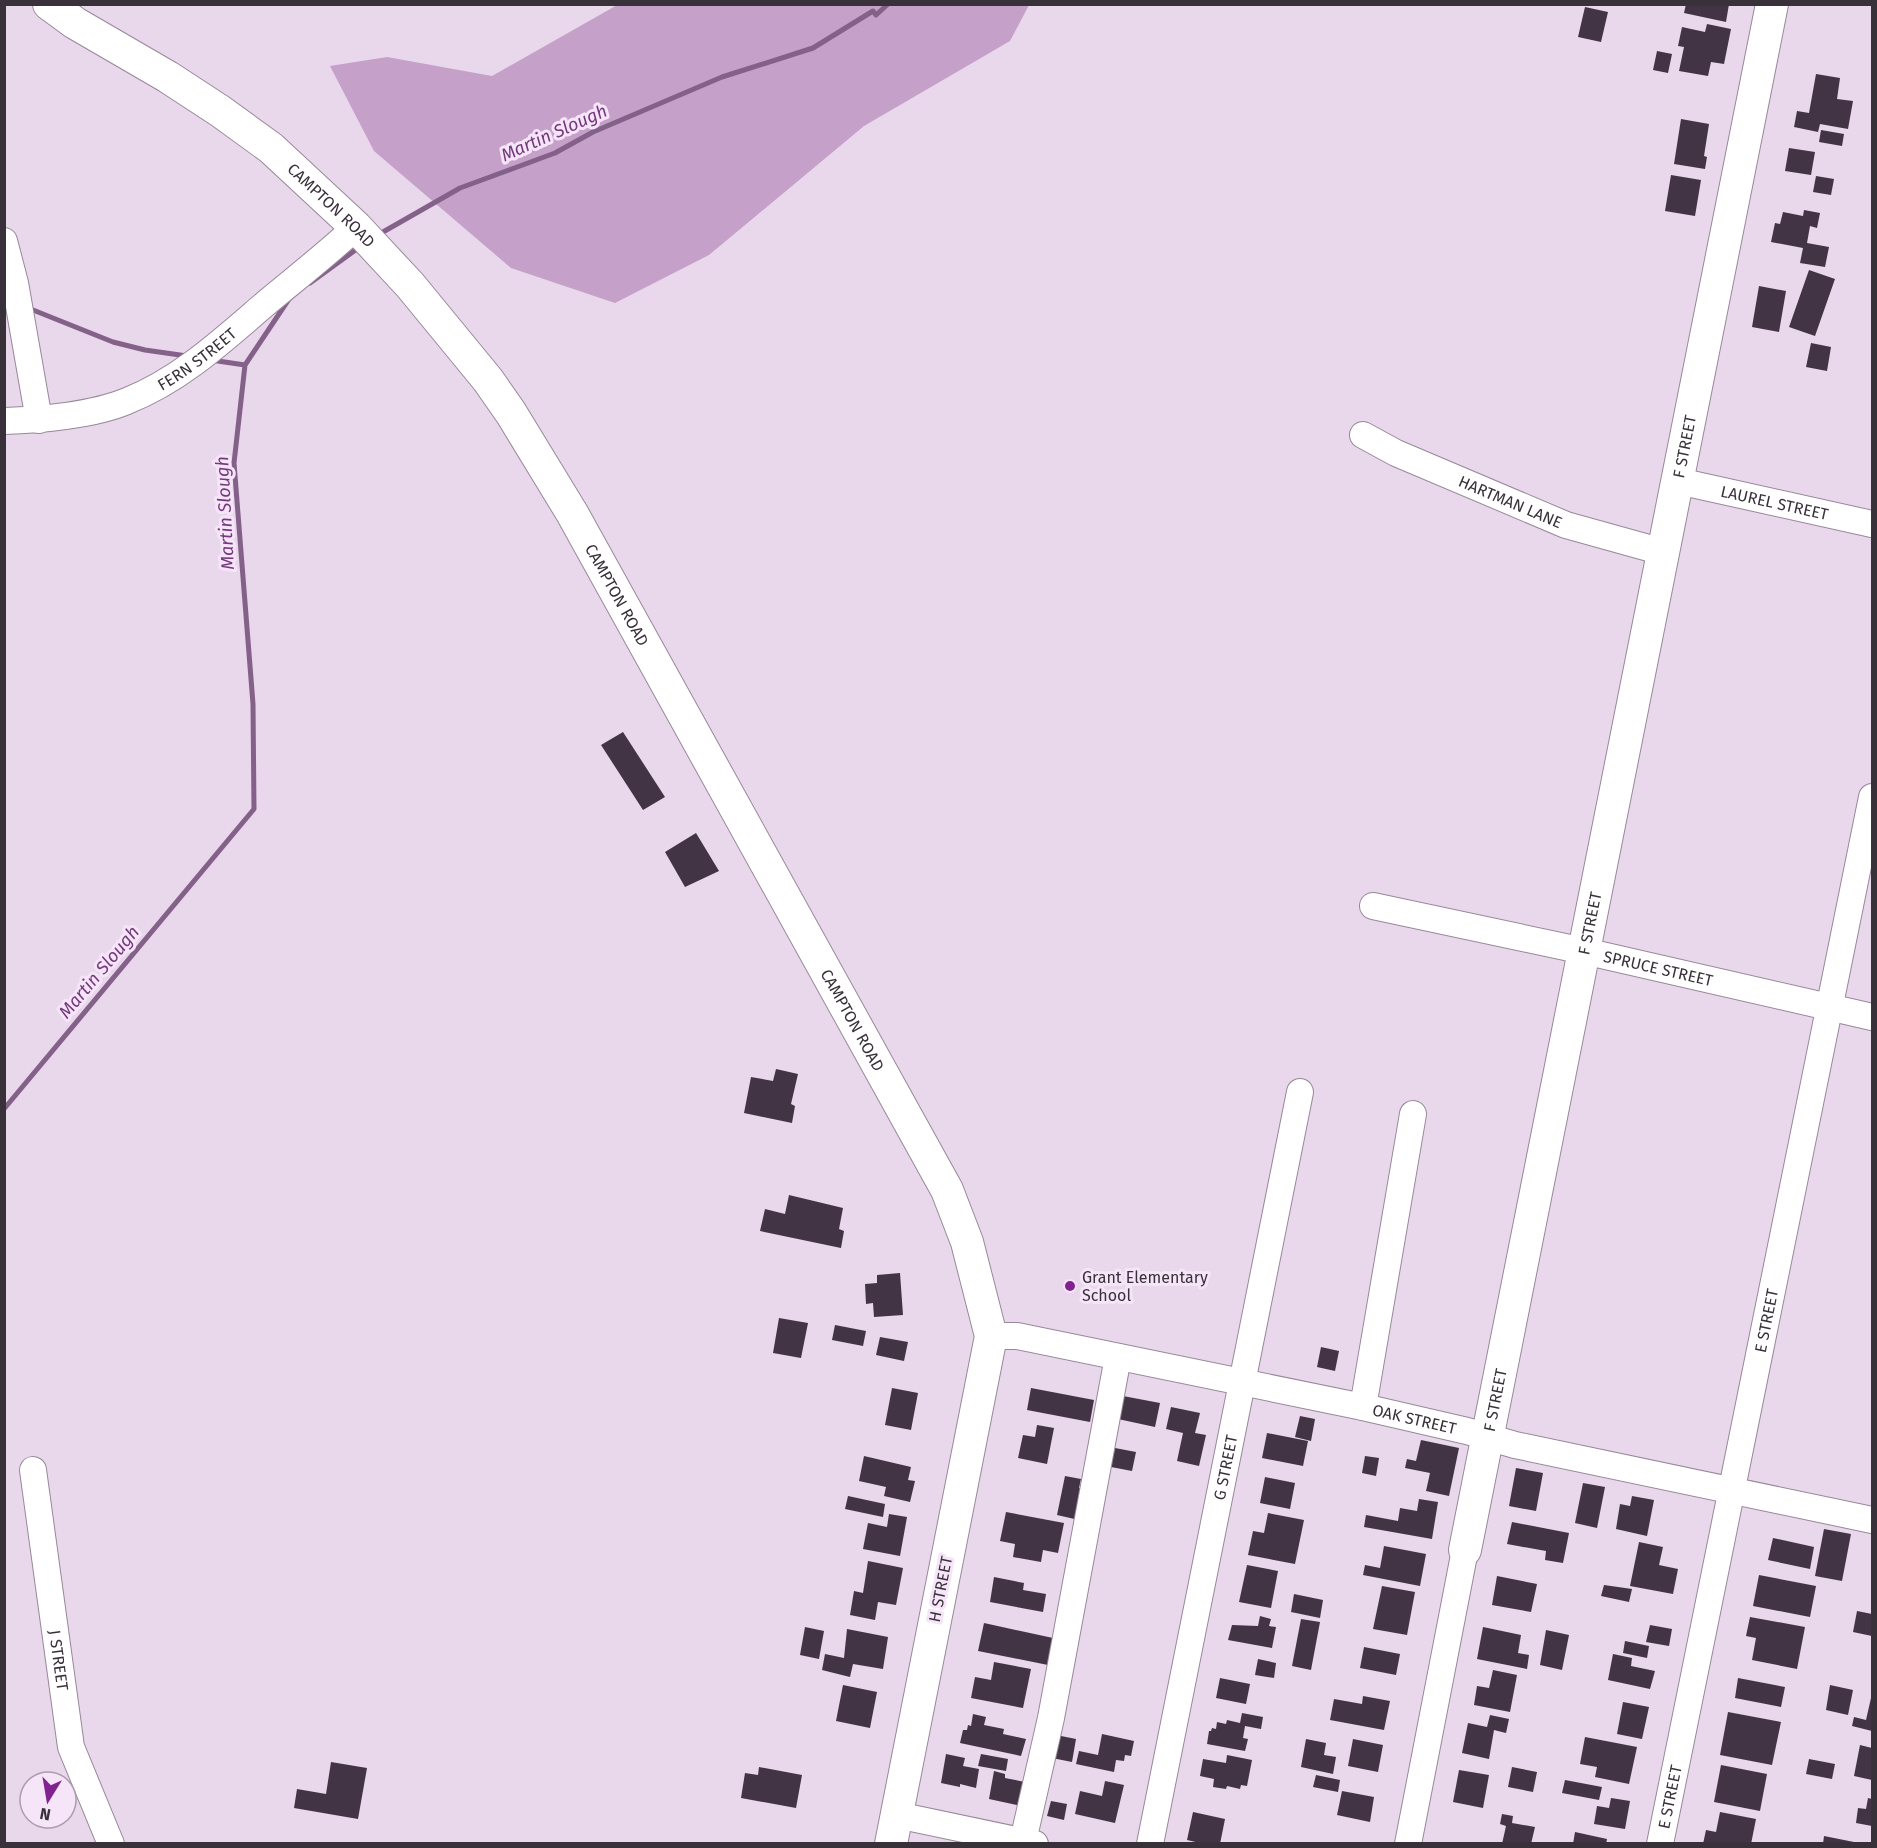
<svg xmlns="http://www.w3.org/2000/svg" width="1877" height="1848" font-family="'Fira Sans',sans-serif">
<style>
.green{fill:#c5a1ca}
.lines{fill:none;stroke-linecap:round;stroke-linejoin:round}
.stream{stroke:#846189;stroke-width:5}
.building{fill:#423444}
.minor-casing{stroke:#98889a;stroke-width:28}
.major-casing{stroke:#98889a;stroke-width:34}
.minor{stroke:#fff;stroke-width:26}
.major{stroke:#fff;stroke-width:32}
.poi-dot{fill:#81238e;stroke:#f6e5f8;stroke-width:2}
.labels{text-anchor:middle;stroke-width:6;stroke-linejoin:round;paint-order:stroke}
.street-label{font-size:16px;fill:#383139;stroke:#f6e5f8}
.poi-label{font-size:16px;fill:#383139;stroke:#f6e5f8;text-anchor:start}
.water-label{font-size:18px;font-style:italic;fill:#74397d;stroke:#f6e5f8}
</style>
<rect width="100%" height="100%" fill="#e9d7eb"/>
<path class="green" d="M619 4H1029V5L1010 41 864 126 709 255 615 303 511 268 374 151 330 66 387 57 492 76Z"/>
<g class="lines">
<path class="stream" d="M376 236 460 188 555 153 593 132 722 77 813 48 873 11 876 15 888 4
M310 283 361 246
M28 308 113 342 145 350 187 356
M211 360 245 365
M4 1109 254 809 253 704 234 463 245 365 289 299"/>
</g>
<path class="building" d="M1686 4H1729L1726 22 1684 13Z
M1585 7 1608 12 1601 42 1578 37Z
M1707 24 1731 29 1724 64 1711 62 1708 76 1679 71 1684 47 1678 46 1682 27 1705 32Z
M1657 51 1672 54 1668 73 1653 70Z
M1816 74 1840 78 1837 99 1853 101 1848 129 1820 124 1818 132 1794 127 1797 111 1809 113Z
M1681 119 1709 124 1704 156 1707 157 1705 169 1674 164Z
M1821 130 1844 134 1842 146 1819 142Z
M1789 148 1815 152 1811 175 1785 171Z
M1671 175 1701 180 1695 216 1665 211Z
M1816 176 1834 179 1831 195 1813 192Z
M1804 210 1820 213 1817 228 1810 226 1807 243 1829 247 1825 267 1800 263 1803 248 1771 242 1775 223 1780 224 1783 212 1803 216Z
M1809 270 1835 279 1815 336 1789 327Z
M1759 286 1786 291 1779 332 1752 327Z
M1811 343 1831 347 1827 371 1806 367Z
M623 732 665 797 643 810 601 745Z
M696 833 719 871 685 887 665 852Z
M776 1069 798 1074 791 1104 795 1106 792 1123 744 1113 751 1077 773 1081Z
M789 1195 843 1208 839 1229 844 1231 841 1248 760 1231 765 1209 785 1214Z
M900 1273 903 1315 874 1317 873 1303 866 1304 865 1284 877 1283V1275Z
M779 1318 808 1323 801 1358 773 1353Z
M835 1325 866 1331 863 1346 832 1340Z
M880 1337 908 1342 904 1361 876 1355Z
M1321 1347 1339 1351 1335 1371 1317 1367Z
M892 1388 918 1393 911 1430 885 1425Z
M1031 1388 1094 1400 1090 1422 1027 1410Z
M1123 1396 1160 1403 1155 1427 1118 1419Z
M1171 1407 1200 1413 1195 1433 1206 1435 1199 1466 1177 1461 1183 1433 1166 1429Z
M1300 1416 1315 1419 1311 1441 1295 1437Z
M1037 1425 1054 1428 1047 1464 1018 1458 1023 1435 1035 1437Z
M1267 1433 1308 1441 1303 1466 1262 1458Z
M1421 1440 1459 1448 1449 1496 1426 1491 1430 1473 1405 1468 1407 1459 1416 1461Z
M1115 1448 1136 1452 1132 1471 1111 1467Z
M864 1456 911 1467 908 1480 915 1481 910 1502 884 1496 886 1487 859 1481Z
M1365 1456 1379 1458 1376 1476 1362 1473Z
M1516 1468 1543 1473 1536 1511 1509 1506Z
M1065 1476 1081 1479 1079 1488 1085 1489 1079 1520 1057 1515Z
M1265 1477 1295 1483 1290 1509 1260 1503Z
M1583 1483 1605 1487 1597 1528 1575 1523Z
M848 1496 885 1504 883 1517 845 1509Z
M1632 1496 1654 1500 1647 1536 1616 1529 1620 1504 1630 1506Z
M1419 1499 1438 1502 1432 1539 1364 1527 1366 1515 1398 1521 1400 1508 1417 1511Z
M1006 1512 1064 1523 1058 1553 1043 1550 1041 1562 1013 1557 1015 1544 1000 1541Z
M1268 1513 1304 1520 1295 1564 1248 1555 1253 1531 1264 1533Z
M889 1514 907 1517 900 1556 863 1549 868 1523 887 1527Z
M1512 1522 1569 1533 1563 1563 1545 1560 1546 1551 1507 1544Z
M1824 1529 1851 1534 1842 1581 1815 1576Z
M1773 1538 1814 1547 1810 1569 1768 1560Z
M1639 1542 1663 1547 1659 1565 1678 1569 1673 1594 1630 1586Z
M1384 1546 1426 1554 1420 1586 1363 1575 1365 1565 1380 1568Z
M868 1561 903 1568 896 1605 878 1602 875 1620 850 1615 854 1591 863 1593Z
M1247 1565 1278 1571 1271 1608 1239 1602Z
M1759 1575 1816 1586 1810 1617 1753 1606Z
M1497 1576 1537 1584 1531 1612 1492 1605Z
M994 1577 1024 1583 1023 1590 1046 1594 1043 1612 990 1602Z
M1604 1585 1632 1589 1629 1602 1601 1596Z
M1382 1586 1415 1592 1407 1635 1373 1629Z
M1294 1594 1323 1600 1320 1618 1291 1612Z
M1857 1611 1872 1614V1636L1853 1632Z
M1260 1616 1271 1619 1269 1626 1276 1627 1272 1648 1228 1640 1232 1625 1258 1626Z
M1750 1617 1805 1627 1797 1669 1752 1660 1756 1638 1746 1636Z
M1301 1619 1320 1622 1311 1670 1292 1666Z
M984 1623 1053 1638 1048 1665 978 1651Z
M1650 1625 1672 1629 1669 1646 1646 1642Z
M805 1627 824 1631 819 1659 800 1655Z
M1483 1627 1521 1635 1518 1653 1529 1655 1527 1669 1477 1659Z
M847 1629 888 1637 883 1669 853 1664 850 1677 822 1670 825 1654 844 1658Z
M1546 1630 1569 1635 1562 1670 1540 1665Z
M1625 1641 1649 1646 1647 1658 1623 1653Z
M1364 1647 1400 1654 1396 1675 1360 1668Z
M1613 1654 1632 1658 1631 1666 1655 1671 1650 1689 1608 1680Z
M1258 1659 1276 1663 1274 1678 1255 1675Z
M994 1662 1031 1669 1023 1708 971 1698 975 1677 991 1680Z
M1493 1670 1517 1675 1510 1712 1474 1705 1477 1686 1489 1688Z
M1220 1678 1250 1684 1246 1704 1216 1698Z
M1738 1678 1785 1687 1781 1707 1735 1698Z
M843 1685 877 1692 870 1728 836 1721Z
M1830 1685 1853 1690 1848 1715 1826 1710Z
M1363 1696 1390 1701 1384 1730 1330 1720 1334 1699 1362 1704Z
M1871 1698H1872V1731L1852 1726 1854 1717 1866 1720Z
M1623 1702 1649 1707 1642 1739 1617 1734Z
M1728 1712 1781 1722 1772 1765 1720 1755Z
M1242 1713 1263 1717 1261 1729 1245 1726 1243 1738 1248 1739 1245 1751 1207 1744 1209 1731H1211L1212 1728 1216 1729 1217 1722 1226 1724 1227 1720 1240 1723Z
M973 1714 986 1717 984 1725 1004 1729 1003 1734 1026 1739 1021 1756 960 1743 963 1730H967L968 1725 971 1726Z
M1490 1715 1509 1719 1506 1733 1494 1730 1489 1759 1462 1753 1468 1723 1487 1727Z
M1102 1734 1134 1741 1131 1756 1125 1755 1124 1761 1116 1760 1114 1772 1076 1764 1079 1751 1098 1755Z
M1056 1735 1076 1739 1072 1762 1052 1758Z
M1585 1737 1637 1747 1629 1784 1595 1777 1597 1767 1580 1764Z
M1306 1739 1326 1743 1324 1755 1336 1757 1333 1774 1301 1767Z
M1353 1739 1383 1745 1378 1772 1348 1766Z
M1860 1745 1872 1748V1780L1854 1776Z
M946 1754 965 1758 963 1766 979 1769 976 1788 960 1784V1787L941 1783Z
M981 1754 1008 1759 1006 1771 978 1766Z
M1227 1755 1252 1760 1247 1786 1241 1785 1240 1789 1227 1786 1226 1789 1213 1787 1214 1779 1200 1776 1203 1759 1226 1763Z
M1809 1759 1835 1764 1832 1779 1806 1774Z
M331 1762 367 1768 358 1819 294 1808 297 1789 326 1794Z
M1721 1765 1767 1774 1760 1811 1714 1802Z
M759 1767 802 1775 796 1808 741 1798 745 1773 758 1775Z
M1512 1767 1537 1772 1533 1792 1508 1787Z
M1459 1770 1489 1775 1483 1808 1453 1802Z
M994 1771 1005 1774V1778L1025 1782 1021 1806 989 1799Z
M1316 1775 1340 1780 1338 1792 1313 1787Z
M1565 1780 1602 1787 1599 1800 1562 1793Z
M1105 1781 1124 1785 1115 1823 1075 1814 1080 1791 1102 1796Z
M1342 1791 1374 1797 1370 1822 1337 1815Z
M1611 1798 1630 1801 1625 1829 1594 1824 1597 1806 1609 1808Z
M1868 1798 1872 1799V1826L1856 1823 1858 1808 1866 1809Z
M1051 1801 1067 1804 1064 1820 1047 1816Z
M1193 1812 1225 1819 1220 1844H1204L1187 1840Z
M1720 1812 1756 1819 1751 1844H1703L1706 1830 1716 1832Z
M1502 1814 1513 1816 1512 1823 1535 1827 1531 1844H1502L1506 1826 1500 1824Z
M1575 1832 1607 1839 1606 1844H1573Z
M1824 1836 1854 1842V1844H1823Z"/>
<g class="lines">
<defs>
<g id="minor">
<path d="M4 241 15 283 39 420"/>
<path id="s1" d="M4 421C40 420 94 415 127 401 180 380 222 341 265 304 295 279 327 254 356 227"/>
<path id="s2" d="M1363 435 1396 453 1566 525 1663 552"/>
<path id="s3" d="M1678 481 1872 524"/>
<path id="s4" d="M1373 906 1584 951 1872 1017"/>
<path id="s5" d="M991 1336H1017L1363 1407 1467 1431 1515 1445 1872 1520"/>
<path d="M1363 1407 1413 1114"/>
<path id="s6" d="M33 1470 71 1747 111 1844"/>
<path d="M897 1815 1035 1844"/>
<path d="M1023 1841 1051 1718 1118 1357"/>
<path id="s7" d="M1150 1844 1300 1092"/>
<path d="M1408 1844 1465 1550"/>
<path id="s8" d="M1660 1844 1872 797"/>
</g>
<g id="major">
<path id="s9" d="M49 4 75 23 168 77 220 111 271 148 356 227 410 285 488 380 511 413 572 513 947 1190 967 1242 991 1336 891 1844"/>
<path id="s10" d="M1465 1550 1772 4"/>
</g>
</defs>
<use href="#minor" class="minor-casing"/>
<use href="#major" class="major-casing"/>
<use href="#minor" class="minor"/>
<use href="#major" class="major"/>
</g>
<circle class="poi-dot" cx="1070" cy="1286" r="6"/>
<g class="labels">
<g class="street-label">
<text dy="6" stroke="none"><textPath href="#s9" startOffset="348">CAMPTON ROAD</textPath></text>
<text dy="6" stroke="none"><textPath href="#s1" startOffset="207">FERN STREET</textPath></text>
<text dy="6" stroke="none"><textPath href="#s10" startOffset="1125">F STREET</textPath></text>
<text dy="6" stroke="none"><textPath href="#s2" startOffset="162">HARTMAN LANE</textPath></text>
<text dy="6" stroke="none"><textPath href="#s3" startOffset="99">LAUREL STREET</textPath></text>
<text dy="6" stroke="none"><textPath href="#s9" startOffset="834">CAMPTON ROAD</textPath></text>
<text dy="6" stroke="none"><textPath href="#s10" startOffset="639">F STREET</textPath></text>
<text dy="6" stroke="none"><textPath href="#s4" startOffset="292">SPRUCE STREET</textPath></text>
<text dy="6" stroke="none"><textPath href="#s9" startOffset="1320">CAMPTON ROAD</textPath></text>
<text dy="6" stroke="none"><textPath href="#s8" startOffset="534">E STREET</textPath></text>
<text dy="6" stroke="none"><textPath href="#s10" startOffset="153">F STREET</textPath></text>
<text dy="6" stroke="none"><textPath href="#s5" startOffset="432">OAK STREET</textPath></text>
<text dy="6" stroke="none"><textPath href="#s7" startOffset="384">G STREET</textPath></text>
<text transform="translate(940 1589) rotate(-79)" y="6">H STREET</text>
<text dy="6" stroke="none"><textPath href="#s6" startOffset="192">J STREET</textPath></text>
<text dy="6" stroke="none"><textPath href="#s8" startOffset="48">E STREET</textPath></text>
</g>
<g class="poi-label">
<text x="1082" y="1283">Grant Elementary<tspan x="1082" dy="18">School</tspan></text>
</g>
<g class="water-label">
<text transform="translate(554 133) rotate(-24)" y="6">Martin Slough</text>
<text transform="translate(225 513) rotate(-93)" y="6">Martin Slough</text>
<text transform="translate(99 972) rotate(-50)" y="6">Martin Slough</text>
</g>
</g>
<rect width="1877" height="1848" fill="none" stroke="#383139" stroke-width="12"/>
<g transform="translate(48 1800) rotate(191)"><circle r="28" fill="#f6e5f8" stroke="#aa9dac" stroke-width="1.5"/>
<path d="M0-4.5L10 22L0 15L-10 22Z" fill="#81238e"/>
<text y="-9" font-size="16" font-weight="bold" text-anchor="middle" fill="#383139">N</text>
</g>
</svg>
